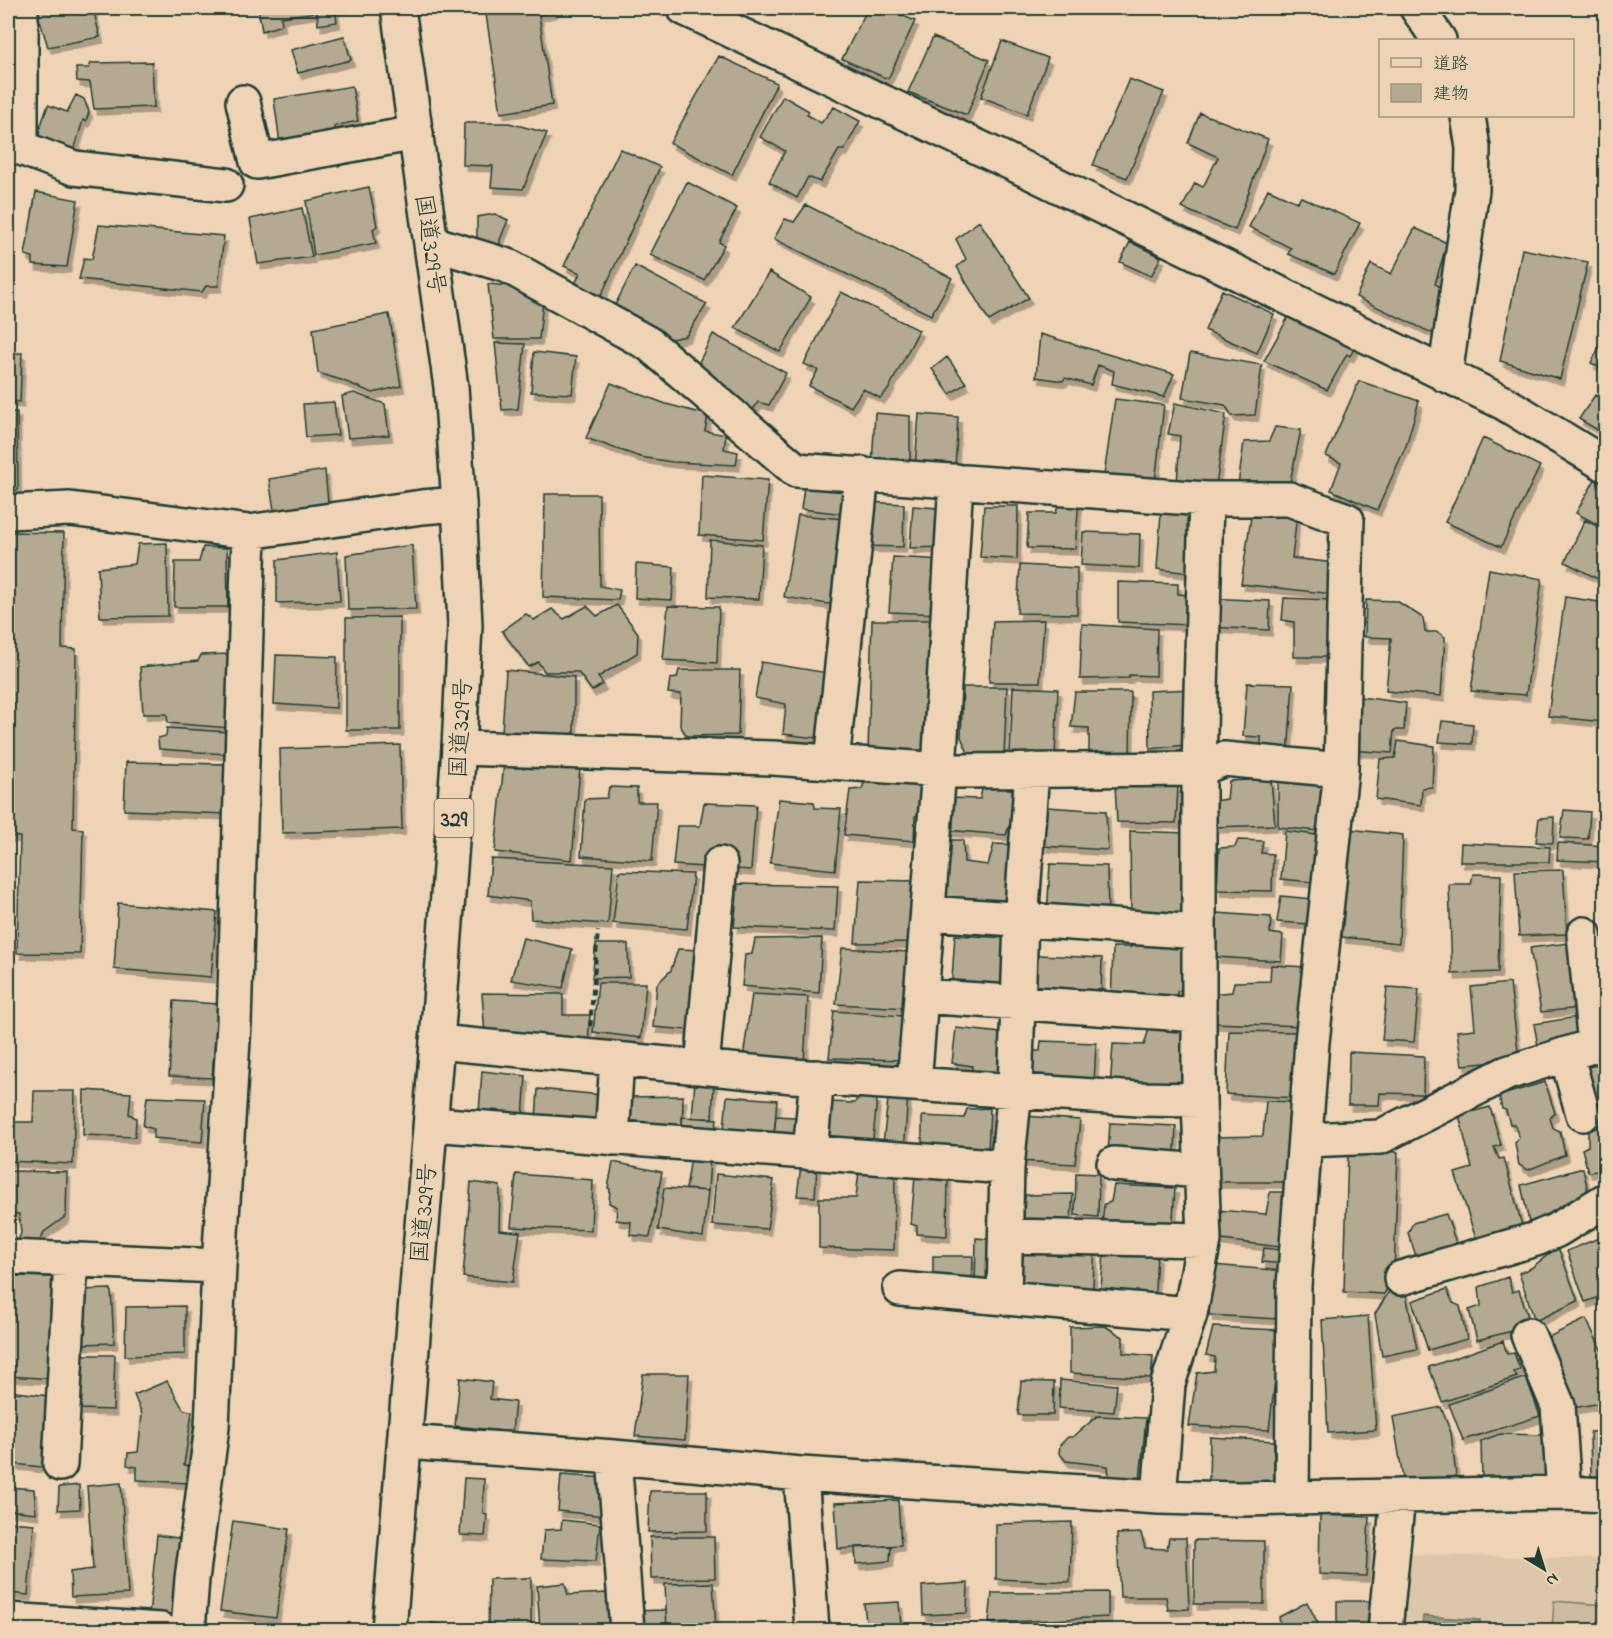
<svg xmlns="http://www.w3.org/2000/svg" width="1613" height="1638" font-family="'Indie Flower','Klee One',sans-serif">
<style>
.built{fill:#ddc7aa}
.green{fill:#ccbba0;stroke:#767c6a;stroke-width:1.5}
.water{fill:#9c9982;stroke:#6a7463;stroke-width:1.5}
.building{fill:#b4aa91;stroke:#1f3d34;stroke-width:1.5;filter:url(#shadow)}
.lines{fill:none;stroke-linecap:round;stroke-linejoin:round}
.minor-casing{stroke:#1f3d34;stroke-width:38}
.highway-casing{stroke:#1f3d34;stroke-width:38}
.path{stroke:#1f3d34;stroke-width:4;stroke-dasharray:6 4.5;stroke-linecap:butt}
.minor{stroke:#eed4b5;stroke-width:33}
.highway{stroke:#eed4b5;stroke-width:33}
.labels{text-anchor:middle;stroke-width:5;stroke-linejoin:round;paint-order:stroke}
.shield{fill:#eed4b5;stroke:#5d6a5b;stroke-width:1.5}
.shield-label{font-size:22px;font-weight:bold;fill:#1f3d34}
.street-label{font-size:24px;fill:#1f3d34;stroke:#eed4b5}
</style>
<defs>
<filter id="shadow"><feDropShadow dx="3.5" dy="6" stdDeviation="0" flood-color="#0004"/></filter>
</defs>
<rect width="100%" height="100%" fill="#eed4b5"/>
<filter id="ink" filterUnits="userSpaceOnUse"><feTurbulence type="fractalNoise" baseFrequency=".0167" numOctaves="2"/><feDisplacementMap in="SourceGraphic" scale="12" xChannelSelector="R" yChannelSelector="G"/><feConvolveMatrix kernelMatrix="1 2 1 2 8 2 1 2 1" color-interpolation-filters="sRGB"/></filter>
<g filter="url(#ink)">
<path class="built" d="M1407 1554 1605 1559V1630H1400Z"/>
<path class="green" d="M1554 1601 1605 1605V1630H1552Z"/>
<path class="water" d="M1423 1616 1480 1620V1630H1422Z"/>
<path class="building" d="M36 8H93L100 37 48 47Z
M258 8H345L335 9 337 22 318 25 317 12 281 17 282 25 262 31Z
M485 8H553L554 11 539 15 552 105 501 113Z
M868 8H885L915 21 888 79 842 59Z
M344 36 351 60 298 73 291 50Z
M933 37 989 60 967 115 908 92Z
M1002 41 1048 58 1027 114 981 97Z
M719 56 777 83 732 175 670 143Z
M152 62 154 107 94 109 90 82 77 81 76 68H89L91 63Z
M1129 79 1164 92 1127 178 1093 165Z
M352 86 358 121 334 126V134L280 143 274 99Z
M76 95 84 99 89 112 86 121 83 120 73 154 35 142 48 105 67 112Z
M783 96 809 111 807 115 821 123 834 107 860 121 844 150H839L820 182 808 177 797 198 769 182 785 151 760 137Z
M1200 113 1268 139 1235 230 1182 208 1195 183 1203 187 1218 157 1188 143Z
M464 123H509L547 133 523 189 491 187 493 166 463 165Z
M620 149 660 167 601 296 575 284 580 273 564 266Z
M687 182 737 208 719 242 724 245 704 280 650 255Z
M369 187 377 226 373 229 376 243 314 255 306 201Z
M1268 189 1297 202 1301 197 1360 223 1334 274 1288 254 1291 248 1249 227Z
M36 192 78 200 67 267 33 265V257L25 255Z
M806 205 952 278 931 315 774 239 785 219 794 222Z
M302 208 312 257 258 264 250 219Z
M495 214 508 220 500 240 499 251 477 242V217Z
M979 221 1029 298 989 321 957 267 966 259 956 239Z
M99 225 224 236 218 286H206L202 292 79 279 84 258 92 259Z
M1415 228 1447 243 1435 284 1444 289 1438 336 1356 297 1371 264 1391 274Z
M1130 242 1161 257 1151 276 1120 262Z
M1522 249 1588 262 1560 379 1500 361Z
M635 266 707 304 686 336 671 339 612 311Z
M769 272 811 297 780 352 735 328Z
M488 284 530 288 543 301 539 339H494Z
M1222 290 1274 314 1257 353 1205 330Z
M841 292 919 330 888 390 880 398 863 389 851 407 809 386 818 370 804 364Z
M389 314 401 386 373 393 341 380 318 373 313 329Z
M1290 314 1355 347 1350 356 1347 354 1327 390 1264 361Z
M713 334 786 373 769 405 758 402 747 419 694 372Z
M1040 334 1174 374 1164 397 1112 384 1114 371 1098 365 1091 385 1065 378 1063 381 1036 377Z
M1606 335V371L1591 363Z
M495 343 525 344 518 409 502 410Z
M534 352 576 357 572 394 531 392Z
M8 353H22L20 402 8 401Z
M1190 353 1262 365 1255 415 1232 416 1225 405 1182 398Z
M947 357 966 383 950 394 932 369Z
M1359 381 1419 401 1406 446 1377 510 1331 490 1341 463 1326 456Z
M611 383 666 404 708 415 705 431 726 435 724 449 738 452 736 465 672 462 640 457 586 438Z
M354 393 385 404 389 435 348 438 342 396Z
M1595 395 1606 402V435L1579 419Z
M1115 399 1164 405 1155 482 1104 475Z
M334 402 338 435 306 437 303 404Z
M1175 403 1226 414 1216 486 1177 484 1180 436 1168 434Z
M8 412H17L18 490 8 491Z
M875 413 910 416V467L872 465Z
M919 414 958 417 955 468 915 466Z
M1275 427 1301 430 1289 487 1238 485 1244 442 1269 441Z
M1483 438 1540 466 1501 547 1445 522Z
M325 470 328 502 340 501 341 516 276 522 269 479Z
M702 475 768 480 763 540 699 535Z
M1597 476 1606 482V529L1576 513Z
M805 480 849 485 845 514 801 509Z
M545 494H599L600 586 620 590 618 600 543 597Z
M1060 498 1079 499 1075 549 1027 548 1029 513H1056Z
M867 502 904 504 903 547 863 546Z
M913 506 949 509 946 547 910 548Z
M984 506H1018L1017 559 980 557Z
M1252 510 1297 514 1292 558 1335 563 1333 594 1241 584Z
M1161 512 1198 514 1197 574 1157 569Z
M798 515 844 519 834 605 784 597Z
M1585 520 1606 531V578L1604 582 1565 562Z
M8 532 64 533 62 648 76 649 73 828 83 829 80 954 17 953 20 837 8 836Z
M1083 532 1140 534 1139 568 1081 565Z
M710 540 762 545 759 599 708 597Z
M167 543 168 616 100 617 98 568 135 564 138 544Z
M412 545 416 609 348 610 346 555Z
M203 547 227 548 228 607H174L175 562H199Z
M337 552 340 601 277 603V560Z
M893 557 943 560 941 614 889 612Z
M636 564 674 567 672 600 635 598Z
M1020 565 1077 568V614L1017 613Z
M1489 569 1542 579 1526 695 1471 691Z
M1118 582 1178 584V594L1192 595 1191 625 1118 622Z
M1565 597 1606 603V701L1603 722 1548 716Z
M1208 598 1270 601 1269 630 1208 627Z
M1284 598 1331 600 1329 657H1294V622L1282 620Z
M1366 600 1397 601 1423 618 1425 632H1438L1445 637 1441 696 1386 691 1391 638 1365 637Z
M617 605 638 633 637 653 598 677 603 684 592 691 578 672H545L538 662 529 667 502 631 526 614 534 620 552 609 564 619 587 606 597 616Z
M668 606 719 607 717 663 663 660Z
M400 617V730H346V618Z
M872 620H938L934 751 868 752Z
M1044 620 1040 682H989L993 621Z
M1082 624 1157 629 1156 676 1129 675V678L1080 679Z
M230 654V728L168 723 167 714H143L140 667 198 661 201 655Z
M276 655 337 657 336 708 274 704Z
M761 662 828 673 816 738 783 734 786 704 755 698Z
M506 670 574 677V737L502 733Z
M679 670H740L738 735 687 736 680 726 681 694 668 693 670 679 677 678Z
M1247 683 1293 684 1288 755 1261 754V737L1243 736Z
M963 687H1007L1004 755H969L961 737Z
M1013 687 1058 689 1055 756 1010 754Z
M1191 689 1194 744 1150 749 1149 691Z
M1075 692H1131L1130 755H1089V728L1071 727Z
M1352 696 1406 703 1404 730H1394L1392 753 1349 750Z
M1442 721 1473 724 1472 744 1439 742Z
M167 728 228 732 226 754 159 749 158 738 166 736Z
M1398 741 1434 746 1432 787 1422 788 1421 805 1376 799 1380 759 1395 758Z
M400 745 402 829 282 833 280 749Z
M126 762 227 764V814L124 810Z
M504 763 580 768 572 860 495 852Z
M1278 766 1323 768 1319 831 1278 827Z
M866 776 928 782 924 813 915 816 914 841 844 835 850 790 862 789Z
M1271 779 1275 825 1213 827 1215 801 1227 799 1229 781Z
M1115 783 1178 786 1176 823 1117 822Z
M983 785 1020 786 1019 827 1009 826 1006 835 945 830 948 798 980 799Z
M609 787 637 788V802H657L652 861 581 856 585 799 607 798Z
M779 799 814 802 815 808 841 809 835 870 770 863Z
M704 803 756 805 751 870 673 865 677 826H700Z
M1046 807 1106 811 1108 850 1043 846Z
M1564 810 1590 812 1588 839 1560 838Z
M1554 817 1553 843 1536 842 1539 818Z
M1348 829 1403 835 1399 943 1342 937Z
M1130 831 1187 833 1188 916 1131 917Z
M1285 831 1316 835 1312 882 1281 879Z
M934 840H963L964 862 988 865 994 844 1017 845 1014 921 932 906Z
M1238 840 1263 841 1261 853 1273 854 1272 891 1217 890 1219 848 1235 847Z
M1461 843 1550 847 1549 862H1460Z
M1558 843 1606 846V862L1557 860Z
M491 859 613 865 608 924 531 919 530 901 488 895Z
M1050 864 1107 866 1108 922 1047 918Z
M1563 870 1567 934 1519 936 1515 871Z
M619 871 693 874 687 929 613 923Z
M1473 874 1501 875 1498 972 1452 974 1449 884H1471Z
M860 880 919 881 915 942 855 943Z
M738 884 838 886 835 931 734 927Z
M1281 896 1312 899 1310 924 1277 922Z
M118 903 217 912 211 977 114 969Z
M1217 913 1271 917 1270 933 1283 935 1281 961 1216 957Z
M955 935 1008 938 1005 998 951 994Z
M523 938 572 949 563 988 511 980Z
M822 938 819 993 742 986 745 955 752 954 755 939Z
M1134 940 1187 941 1188 988 1177 991 1176 1006 1111 1005 1113 947H1132Z
M1576 942 1590 1007 1541 1012 1530 948Z
M596 944H628L629 977 592 978Z
M842 948 910 952 908 1008 836 1004Z
M678 949 700 950V1031L653 1027 657 984 671 970Z
M1038 955 1102 958 1101 1000 1024 996Z
M1271 965 1306 967 1305 1026 1211 1023V994L1232 992 1234 982 1270 981Z
M598 983H646L641 1038 593 1032Z
M1510 983 1519 1060 1462 1065 1457 1031 1475 1029 1471 987Z
M1387 987 1419 989 1414 1042 1382 1040Z
M482 993 563 994V1015H590L588 1044 485 1036Z
M752 994 808 997 804 1062 743 1058Z
M174 1001 218 1004 212 1078 169 1076Z
M834 1011 906 1016 904 1060 829 1058Z
M1583 1016 1588 1038 1538 1046 1534 1024Z
M956 1028 1001 1033 998 1077H971L972 1066 952 1063Z
M1149 1029 1190 1030 1191 1094 1110 1090 1113 1044 1144 1045Z
M1229 1031 1298 1032 1296 1098 1226 1094Z
M1041 1041 1096 1043 1094 1084 1021 1080 1024 1051H1040Z
M1349 1052 1424 1056 1423 1094 1380 1093 1379 1105H1348Z
M1606 1064V1118L1584 1121 1580 1068Z
M482 1071 526 1076 522 1131 478 1127Z
M695 1081 714 1082 712 1118H692Z
M1545 1082 1555 1113 1550 1118 1553 1128 1560 1131 1565 1155 1528 1170 1519 1165 1515 1143 1519 1138 1515 1125 1510 1124 1506 1110 1502 1109 1499 1096Z
M538 1089 613 1096 609 1137 535 1135Z
M84 1090 131 1093 129 1114 136 1118 135 1137 83 1135Z
M889 1090 908 1093 904 1154 882 1153Z
M34 1091H75L73 1164 8 1161V1122H33Z
M683 1096 682 1138 628 1137 630 1097Z
M727 1096 777 1100 773 1146 723 1141Z
M858 1096 877 1098 872 1149 823 1148 828 1102 855 1103Z
M147 1097 205 1099 202 1142 153 1138 154 1129 143 1126Z
M1266 1101 1298 1102 1293 1182H1210L1212 1137 1263 1136Z
M1490 1107 1501 1145 1494 1147 1499 1159 1504 1158 1524 1233 1478 1245 1455 1173 1472 1168 1459 1115Z
M990 1108 988 1153 922 1151V1116L964 1118 967 1109Z
M776 1116 810 1118 808 1149 773 1146Z
M1023 1116 1080 1120 1075 1164 1018 1161Z
M682 1117 717 1119 714 1143 682 1138Z
M1110 1123 1176 1126 1174 1173 1107 1170Z
M1606 1126V1165L1598 1166V1171L1588 1172 1582 1149 1588 1146V1130Z
M1348 1150 1398 1152 1394 1275 1384 1294 1344 1292Z
M691 1157H710L708 1191 686 1189Z
M613 1162 662 1172 650 1237 630 1235 631 1222 616 1220 617 1207 609 1203 610 1189 608 1188Z
M801 1165 817 1167 815 1197 797 1196Z
M1583 1168 1590 1201 1559 1208V1212L1553 1219 1529 1222 1521 1185Z
M859 1170 895 1172 894 1250 819 1248V1198H856Z
M8 1171 67 1172 66 1216 44 1232 35 1254 14 1252 21 1233 19 1214 8 1213Z
M1076 1173 1099 1174 1098 1217 1075 1215Z
M516 1174 593 1180 591 1230 511 1227Z
M716 1174 774 1180 767 1229 712 1225Z
M948 1175 947 1236 917 1234V1226L911 1224 915 1176Z
M471 1182 500 1186 499 1230 520 1232 513 1282 463 1277Z
M1114 1185 1175 1188 1172 1233 1102 1226 1104 1204 1111 1202Z
M664 1188 708 1191 703 1237 658 1230Z
M1270 1192H1294L1289 1248 1213 1239 1216 1210 1266 1214Z
M1073 1194 1070 1231 1023 1230 1025 1195Z
M1446 1214 1460 1254 1420 1267 1408 1233 1413 1223Z
M1606 1235V1295L1585 1302 1567 1251Z
M976 1238 999 1240 998 1287H975Z
M1012 1241 1095 1244 1092 1305 1007 1300Z
M1558 1247 1578 1301 1535 1321 1519 1273 1531 1268Z
M1264 1248 1288 1251 1286 1264 1262 1262Z
M1104 1254H1157L1154 1306 1100 1299Z
M933 1256H973L972 1288 933 1289Z
M1212 1265 1284 1271 1278 1319 1209 1315Z
M14 1276 59 1277 54 1379 8 1376V1330Z
M1508 1277 1512 1292 1519 1290 1531 1326 1477 1340 1469 1310 1481 1306 1479 1287Z
M1404 1284 1417 1349 1382 1356 1375 1314 1392 1287Z
M111 1289 114 1343 81 1344 80 1290Z
M1447 1289 1453 1303 1460 1306 1467 1339 1428 1350 1412 1301Z
M185 1306V1354L125 1356 126 1307Z
M1368 1316 1376 1430 1328 1433 1322 1320Z
M1586 1319 1606 1359V1402L1573 1408 1542 1340Z
M1105 1326 1123 1337V1353L1153 1356 1151 1378 1070 1373V1327Z
M1213 1327 1281 1330 1269 1430 1189 1426 1197 1373 1214 1371 1215 1357 1206 1355Z
M1503 1341 1507 1354 1514 1353 1520 1369 1514 1372 1517 1377 1442 1402 1429 1367Z
M80 1355H115L113 1410 79 1409Z
M643 1374H689L685 1440 635 1436Z
M1526 1377 1540 1416 1463 1440 1449 1404Z
M460 1378 492 1382 490 1399 515 1402 512 1432 455 1426Z
M1060 1380 1117 1385 1114 1412 1059 1408Z
M167 1381 183 1409 192 1412 184 1465 190 1466 187 1483 137 1480V1467L127 1465 128 1453 138 1452 142 1414 134 1395Z
M1021 1381 1054 1382 1053 1415H1018Z
M8 1391 49 1396 42 1467 14 1464 8 1460Z
M1441 1407 1451 1433 1456 1476 1404 1485 1393 1417Z
M1097 1416 1146 1418 1140 1480 1109 1476 1108 1466 1066 1461 1059 1453 1060 1445 1068 1437H1073Z
M1606 1431V1476H1591L1590 1432Z
M1500 1434 1547 1435 1548 1479 1482 1480 1481 1441Z
M1210 1437 1274 1441V1482H1209Z
M561 1475 607 1478 605 1516 558 1511Z
M464 1478 484 1479 483 1514 487 1515 485 1536 460 1535Z
M121 1483 128 1594 71 1597 70 1572 93 1569 87 1486Z
M79 1485 80 1509 58 1510 59 1487Z
M9 1487 34 1489 36 1513 8 1510Z
M650 1491H707V1531L648 1532Z
M898 1500 901 1545 838 1549 835 1503Z
M1320 1515 1369 1517 1366 1576 1319 1574Z
M562 1520 600 1524 596 1561 541 1559 544 1530 561 1529Z
M233 1521 289 1529 276 1618 220 1611Z
M8 1522 34 1524 28 1595 8 1593Z
M1072 1522 1070 1582 996 1579V1524Z
M1141 1533 1145 1548 1167 1549 1169 1538H1186L1189 1609 1168 1610 1166 1597H1120L1117 1534Z
M157 1535 184 1539 174 1616 149 1615Z
M650 1537H714L715 1578 651 1579Z
M1194 1540 1264 1541V1604H1194Z
M891 1546 890 1561 856 1564 855 1547Z
M531 1578V1630H488L489 1579Z
M565 1583 568 1595 607 1593 609 1630H540L537 1586Z
M713 1583 716 1630H667L665 1584Z
M968 1583 967 1613 923 1615 922 1586Z
M1108 1592V1617L989 1623 992 1593Z
M1337 1601H1372L1373 1630H1337Z
M899 1602 901 1627 867 1630 864 1604Z
M1307 1602 1321 1630H1281L1279 1617Z
M666 1610 667 1630H633L632 1611Z
M431 1623 479 1629V1630H431Z
M1507 1624 1531 1626V1630H1506Z"/>
<g class="lines">
<defs>
<path id="minor" d="M684 8 1016 165 1504 403 1606 465
M1417 8 1439 40
M243 102 257 162 416 133
M8 147 21 148V8
M21 148 74 168 226 185
M432 243 508 266 649 344 796 470 1206 499H1289L1347 520 1341 770 1312 1042 1294 1286 1292 1498
M1445 375 1472 190 1473 148 1468 116
M1206 499 1199 769 1224 759 1341 770
M8 512 70 509 249 532 422 507 459 504
M459 748 773 758 957 771 1199 769V1100L1204 1240 1190 1314 1168 1384 1159 1497
M832 762 862 474
M928 913 1199 932
M1584 934 1595 1045
M921 996 1199 1015
M437 1042 793 1076 1138 1099 1199 1100
M1566 1054 1583 1114
M702 1067 720 864
M914 1084 939 770 956 481
M431 1124 1007 1167
M612 1138 617 1059
M1305 1140 1380 1137 1507 1073 1595 1045 1606 1043
M810 1153 817 1077
M1114 1164 1201 1171
M1006 1236 1204 1240
M8 1257 219 1266 212 1427 192 1579 188 1630
M219 1266 234 1024 249 532
M1401 1278 1536 1239 1557 1230 1606 1200
M900 1289 1190 1314
M1004 1297 1007 1167 1015 1090 1021 921 1032 770
M1528 1335 1558 1406 1564 1493
M405 1442 614 1457 801 1474 1159 1497 1238 1499 1564 1493 1606 1495
M614 1457 627 1630
M60 1464 71 1260
M801 1474 812 1630
M8 1620 161 1630
M1385 1630 1398 1496"/>
<path id="highway" d="M389 1630 437 1042 459 748 465 625 459 504 451 387 398 8"/>
</defs>
<use href="#minor" class="minor-casing"/>
<use href="#highway" class="highway-casing"/>
<path class="path" d="M590 1026 598 931"/>
<use href="#minor" class="minor"/>
<use href="#highway" class="highway"/>
</g>
</g>
<g class="labels">
<rect class="shield" x="434.5" y="799" width="39" height="38" rx="4.5"/>
<g class="shield-label">
<text x="454" y="826">329</text>
</g>
<g class="street-label">
<text transform="translate(431 244) rotate(82)" y="8">国道329号</text>
<text transform="translate(460 728) rotate(-87)" y="8">国道329号</text>
<text transform="translate(423 1213) rotate(-85)" y="8">国道329号</text>
</g>
</g>
<rect width="1613" height="1638" fill="none" stroke="#eed4b5" stroke-width="30"/>
<rect x="15" y="15" width="1583" height="1608" fill="none" stroke="#1f3d34" stroke-width="2" filter="url(#ink)"/>
<rect x="1379" y="39" width="195" height="78" fill="#eed4b5" stroke="#9b9881" stroke-width="1.5"/>
<rect x="1391" y="58" width="30" height="9" fill="#eed4b5" stroke="#9b9881" stroke-width="1.5"/>
<text x="1433" y="69" font-size="18" fill="#1f3d34">道路</text>
<rect x="1391" y="84" width="30" height="18" fill="#b4aa91" stroke="#9b9881" stroke-width="1.5"/>
<text x="1433" y="99" font-size="18" fill="#1f3d34">建物</text>
<g transform="translate(1544 1569) rotate(142)" stroke="#eed4b5" stroke-width="4.5" paint-order="stroke">
<path d="M0-4.5L10 22L0 15L-10 22Z" fill="#1f3d34"/>
<text y="-9" font-size="16" font-weight="bold" text-anchor="middle" fill="#1f3d34">N</text>
</g>
</svg>
